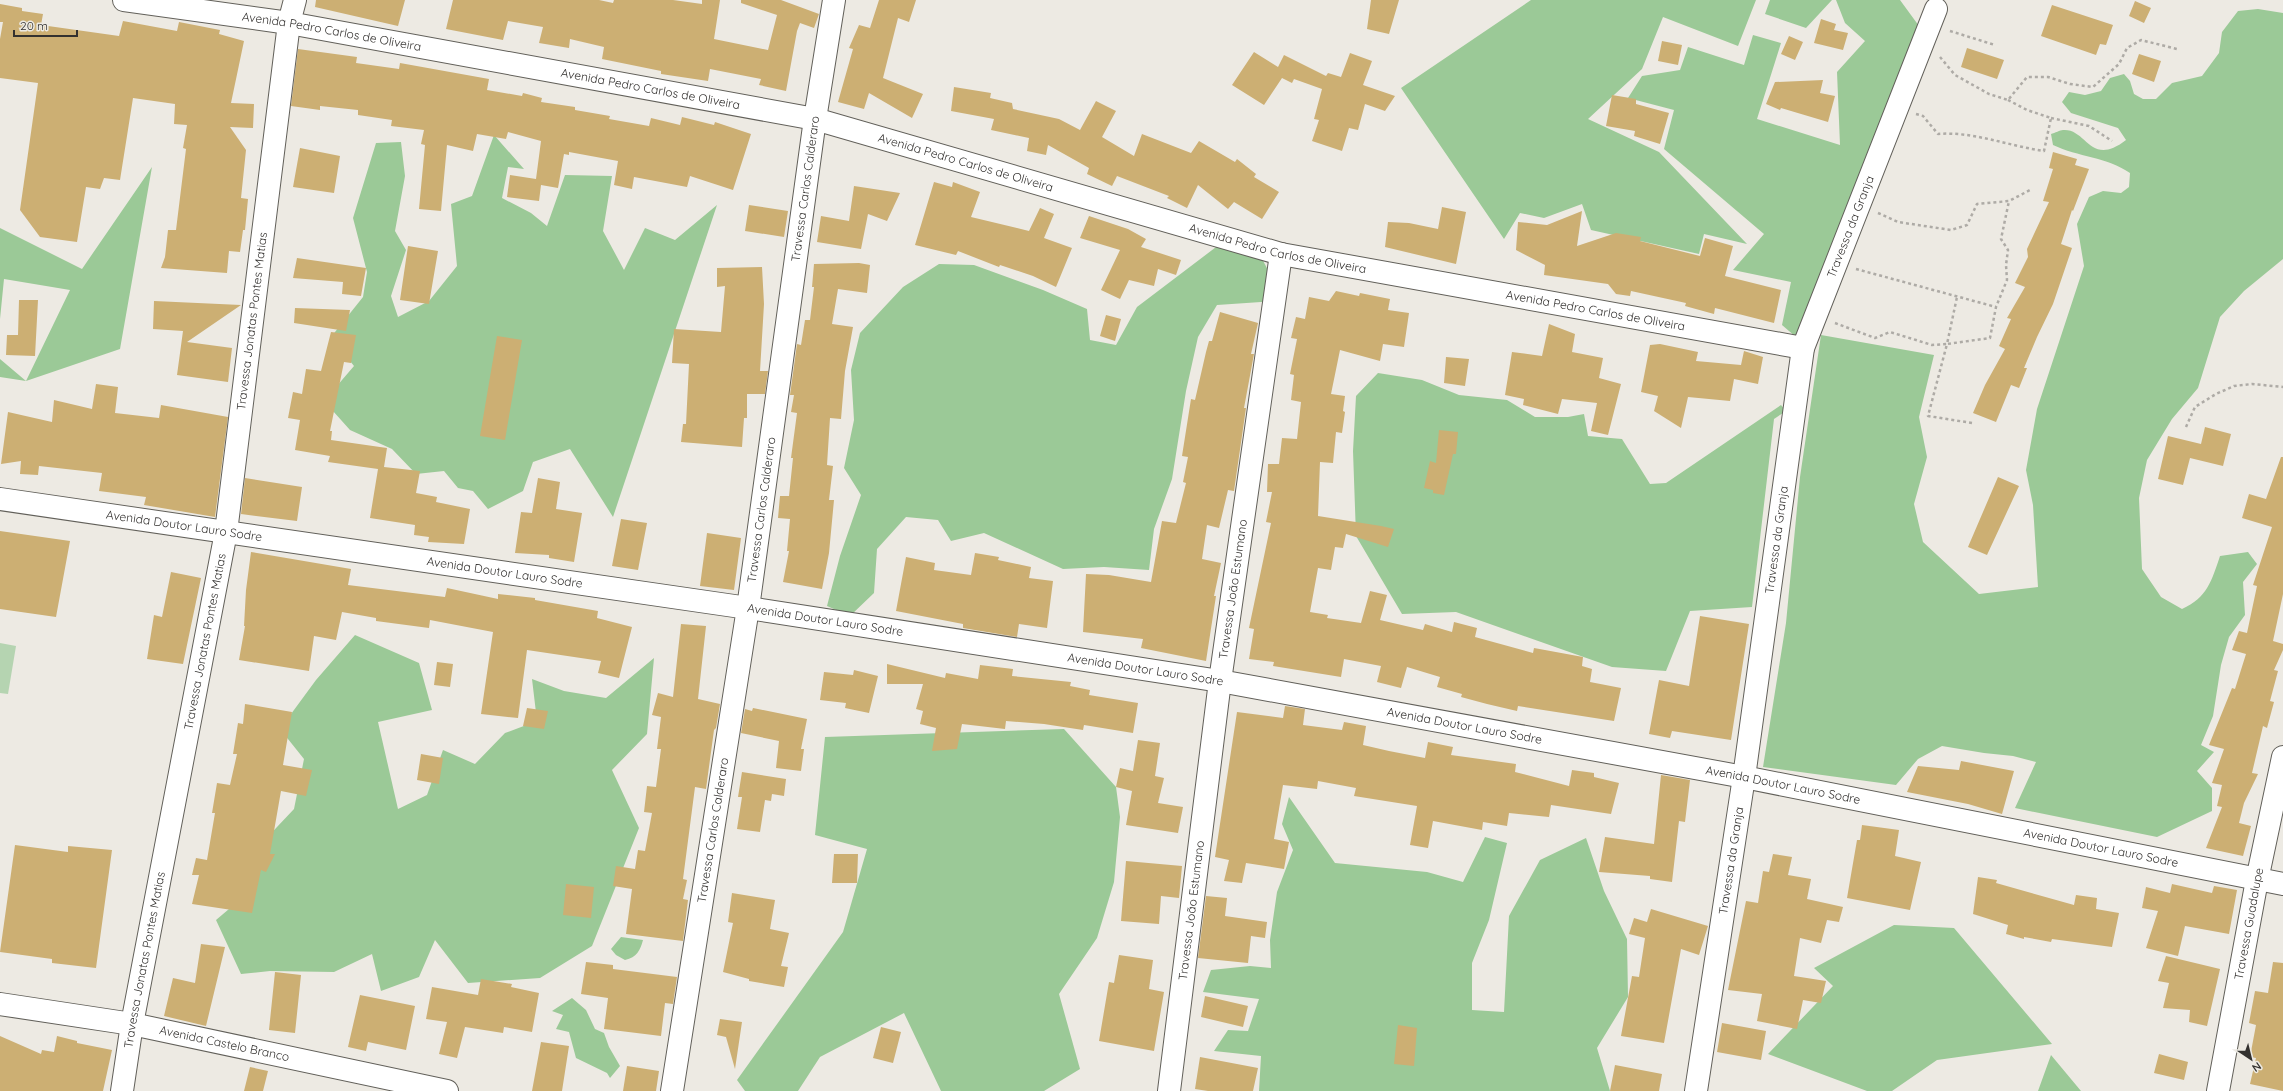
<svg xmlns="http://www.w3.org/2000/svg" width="2283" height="1091" font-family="Quicksand,sans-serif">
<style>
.green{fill:#b5d4b1}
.forest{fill:#9bc997}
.building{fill:#ccaf73}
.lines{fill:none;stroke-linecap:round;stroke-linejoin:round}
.minor-casing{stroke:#62605a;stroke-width:24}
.path{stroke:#aeaba6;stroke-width:2.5;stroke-dasharray:3 3;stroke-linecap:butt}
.minor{stroke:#fff;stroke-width:22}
.labels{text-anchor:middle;stroke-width:4;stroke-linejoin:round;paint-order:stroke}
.street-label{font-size:12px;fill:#33312f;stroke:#edeae3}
</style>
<rect width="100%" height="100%" fill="#edeae3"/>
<path class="green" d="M0 643 16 646 8 694 0 693Z"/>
<path class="forest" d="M1531 0H1756L1738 46 1663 17 1642 69 1588 119 1659 152 1747 244 1704 234 1699 254 1591 230 1582 204 1544 218 1520 213 1504 239 1401 88Z
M1770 0H1832L1806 28 1765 14Z
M1836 0H1900L1919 26 1796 337 1782 325 1791 282 1733 270 1764 234 1664 149 1674 110 1628 98 1642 76 1680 70 1688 47 1744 65 1753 35 1781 43 1757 119 1840 145 1837 72 1865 41 1845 23Z
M2258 9 2283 13V259L2244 291 2220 317 2198 388 2172 419 2147 460 2139 498 2142 569 2161 597 2182 609C2207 598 2212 580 2220 556L2248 552 2257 564 2243 582 2245 615 2229 637 2221 665 2213 716 2201 745 2214 752 2197 771 2212 788V811L2157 837 2015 808 2036 762 2013 756 1984 753 1942 746 1918 759 1896 785 1763 767 1786 623 1800 477 1821 335 1934 355 1919 417 1927 457 1914 504 1923 542 1979 594 2038 587 2033 505 2026 470 2037 409 2084 266 2077 224 2089 197 2103 191 2121 193 2129 187 2130 173C2107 157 2078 157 2053 145L2051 134C2055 133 2060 130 2063 130 2087 128 2090 168 2126 140L2118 128 2071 113 2062 102 2069 92 2085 95 2101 91 2110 78 2124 74 2130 81 2134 94 2143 99H2156L2172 83 2202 76 2219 53 2222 32 2238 11Z
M494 135 524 169 508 167 502 198 531 213 547 226 565 175 612 176 603 231 624 270 645 228 675 240 717 205 613 517 570 449 533 462 523 491 488 509 473 491 458 488 444 471 416 474 392 449 350 430 324 401 354 366 331 337 363 297 367 272 353 218 376 143 401 142 405 176 395 231 406 250 391 296 398 317 429 301 457 266 451 204 472 196Z
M152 167 120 349 26 381 0 377V359L26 381 70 290 4 279 0 319V228L82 269Z
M1224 241 1258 251 1270 274 1274 301 1217 305 1198 337 1186 391 1172 479 1154 529 1149 570 1104 567 1063 569 984 533 951 541 938 520 906 517 877 549 874 593 850 616 827 606 840 556 861 495 844 468 854 420 851 370 860 333 903 287 939 264 974 265 1043 290 1087 309 1090 340 1116 345 1137 307Z
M1378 373 1422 380 1459 395 1507 400 1535 417H1568L1584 414 1588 436 1622 439 1650 484 1666 483 1781 405 1786 411 1774 419 1752 607 1690 611 1666 671 1612 667 1456 612 1402 614 1356 536 1353 451 1356 396Z
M355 635 419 663 432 710 378 722 398 809 427 795 443 750 475 764 505 733 537 721 532 679 564 691 606 698 654 658 647 734 612 770 639 828 592 946 540 978 468 983 435 940 419 977 381 991 372 954 334 972 270 971 241 974 216 920 229 909 260 845 294 809 304 759 280 729 316 680Z
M1064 729 1116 787 1120 817 1114 882 1097 938 1059 994 1080 1069 1044 1091H941L904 1013 820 1057 798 1091H745L737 1080 843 932 867 849 815 835 825 737Z
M1289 797 1335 863 1427 872 1463 882 1485 837 1507 843 1489 920 1472 963V1010L1504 1012 1509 916 1540 860 1586 838 1604 891 1627 939 1628 997 1597 1048 1610 1091H1259L1261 1056 1214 1051 1228 1030 1248 1031 1259 999 1203 992 1211 970 1250 966 1271 968 1270 940 1277 892 1293 850 1282 824Z
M1894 925 1954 928 2052 1044 1937 1060 1892 1091H1867L1768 1054 1833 986 1814 968Z
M621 937 643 940C640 951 637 957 625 960L616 955 611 949Z
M572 998 586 1010 595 1029 604 1033 609 1047 620 1066 610 1078 607 1073 576 1058 569 1032 556 1029 563 1015 552 1011Z
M2051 1055 2081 1091H2038Z"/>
<path class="building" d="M316 0H405L398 26 315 7Z
M453 0H599L613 3 614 0H673L702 4V0H720L714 39 768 50 777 15 741 3V0H781L819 14 814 28 800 23 797 31 786 91 759 85 761 79 710 69 708 81 661 74V71L602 59 604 47 570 39 569 48 539 43 543 27 508 21 503 40 446 29Z
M879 0H916L909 22 898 18 883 78 923 94 912 118 869 93 864 109 838 102 853 49 849 48 859 25 870 28Z
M1371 0H1399L1389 34 1367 29Z
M2135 1 2151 8 2144 23 2129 16Z
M0 4 22 8V11L43 14 41 25 119 36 123 21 177 31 179 22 220 30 219 34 244 41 231 103 254 104 253 128 230 127 246 150 241 198 248 199 245 230H243L240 252 229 251 227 273 161 268 165 257 168 230H176L186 149 183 148 187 125 174 124 175 104 133 98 120 180 104 178 100 189 86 187 77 242 40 237 20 210 38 83 0 78V39L3 22H0Z
M2052 5 2113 25 2106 45 2100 44 2096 55 2041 36Z
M1821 19 1836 24 1834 30 1848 33 1843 50 1814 43Z
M1789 36 1803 42 1795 60 1781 54Z
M1662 41 1682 45 1678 65 1658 61Z
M1967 48 2004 60 1997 79 1961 67Z
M298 49 357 57 356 63 399 69 400 63 489 79 487 90 522 96 523 93 542 98 541 102 575 107V110L610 116 609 119 649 126 651 118 680 125 682 117 714 125 715 122 751 134 733 190 690 176 687 187 634 177 632 189 614 185 618 161 569 152V155L564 154 558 188 541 185 539 201 507 197 510 175 536 179 541 141 508 132 506 139 477 134 473 151 447 145 441 211 419 209 425 145 421 144 424 130 391 126 392 120 358 115V110L320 106V110L291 106Z
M1254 52 1278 67 1284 55 1326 76 1328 73 1341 77 1350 53 1372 61 1363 85 1395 96 1385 111 1365 104 1358 130 1349 128 1342 151 1312 141 1319 120 1314 119 1322 89 1294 79 1292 83 1282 78 1264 105 1232 85Z
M2139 54 2161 61 2154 82 2132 74Z
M1823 80 1820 93 1835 96 1828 122 1781 108 1780 110 1766 104 1775 82Z
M954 87 991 93 990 98 1012 103 1013 109 1059 119 1080 130 1096 101 1116 111 1102 137 1134 156 1142 134 1191 153 1199 141 1235 162 1237 159 1256 174 1254 177 1279 192 1262 219 1234 202 1228 209 1198 185 1187 208 1167 198 1169 196 1117 176 1112 186 1087 174 1089 168 1048 145 1046 155 1027 151 1029 138 991 130 994 119 951 111Z
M1612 95 1636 99V104L1669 113 1660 144 1634 136 1635 131 1606 126Z
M300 148 340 156 334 193 293 187Z
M2053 152 2077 159 2075 165 2089 169 2073 211 2072 210 2061 244 2072 248 2053 304 2037 337 2024 368H2027L2019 388 2011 385 1996 422 1973 413 1985 385 2005 349 1999 346 2011 319 2007 318 2025 287 2015 283 2028 257 2027 249 2049 202 2043 201 2053 169 2049 168Z
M934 182 952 187 953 182 980 192 971 217 1029 231 1040 208 1054 214 1044 238 1072 248 1056 287 1033 276 1000 265 999 267 958 251 956 255 915 245Z
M854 186 900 193 887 221 868 214 861 249 817 242 821 216 849 221Z
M749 205 788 211 784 237 745 231Z
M1442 207 1466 212 1456 264 1385 247 1388 222 1409 223 1438 229Z
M1582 211 1577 246 1616 233 1641 237 1640 241 1700 256 1705 238 1733 246 1725 276 1781 290 1774 323 1715 308 1714 314 1685 306 1686 303 1631 291 1630 296 1616 294 1608 284 1544 275 1545 265 1516 250 1518 222 1547 225Z
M1089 216 1128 229 1146 239 1141 247 1181 260 1176 275 1158 269 1154 286 1129 280 1120 299 1101 290 1120 250 1080 238Z
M408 246 438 251 429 304 400 300Z
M297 258 366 268 361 296 342 294 343 282 293 278Z
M859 263 870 265 867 293 838 289 832 324 853 327 845 371 841 419 830 418 827 465 833 466 829 500H834L829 553 822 589 783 582 789 551H787L790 519 778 518 780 496H789L793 458H791L797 413 791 412 794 395H790L797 344 801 345 805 320H810L814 287H812L814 264Z
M762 267 764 304 760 371H768L765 394H747V418H744L742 447 681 442 683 424H686L689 364 672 363 674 329 721 332 725 286 717 287V268Z
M1336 291 1359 296 1360 293 1390 299 1388 310 1409 313 1404 347 1383 344 1380 361 1340 350 1331 394 1345 396 1343 411 1345 412 1342 433 1336 432 1333 463 1320 462 1318 516 1381 526 1394 529 1388 547 1346 534 1343 548 1335 547 1331 570 1318 568 1310 612 1328 615 1327 618 1361 623 1370 591 1387 595 1380 620 1423 630 1425 624 1452 632 1454 622 1477 628 1475 637 1533 653 1534 648 1583 657 1582 666 1592 669 1590 682 1621 688 1614 721 1518 706 1517 711 1487 704 1461 697 1462 694 1437 687 1440 677 1407 667 1401 688 1377 682 1381 666 1344 659 1341 677 1273 666 1274 662 1249 659 1254 629 1249 628 1271 523 1266 522 1272 492H1267L1268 464H1279L1282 438 1297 439 1301 402 1291 400 1294 375 1290 374 1297 339 1291 338 1296 317 1305 319 1309 297 1329 301Z
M19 300H38L35 356 6 355 7 335H18Z
M154 301 241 305 187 342 232 348 228 382 177 375 183 331 153 329Z
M295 308 350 310 346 331 294 323Z
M1220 312 1258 323 1251 354H1254L1244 408H1246L1234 491 1228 490 1219 528 1207 525 1202 559 1221 563 1214 596H1216L1206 661 1141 648 1143 639 1083 632 1086 574 1109 575 1151 582 1162 521 1176 523 1186 483 1183 482 1188 457 1182 456 1191 399 1195 400 1206 352 1209 341H1212Z
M1106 315 1121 319 1115 341 1100 336Z
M1549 324 1575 334 1572 352 1603 358 1599 378 1621 384 1608 435 1591 431 1597 403 1562 399 1558 414 1523 405 1524 399 1505 395 1512 352 1542 356Z
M331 332 356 335 351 363 344 362 330 431H332L331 440 387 448 384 467 420 471 416 493 437 497 436 502 470 509 464 544 428 542 429 537 414 535 415 525 370 518 378 469 328 462 330 456 295 450 300 420 288 418 293 392 302 394 306 369 321 371Z
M497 336 522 340 505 440 480 436Z
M1660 344 1698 352 1696 361 1741 365 1744 351 1763 357 1758 384 1734 379 1730 401 1688 397 1681 428 1654 411 1658 396 1641 392 1650 345Z
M1446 357 1469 359 1465 386 1444 383Z
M96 384 118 387 115 413 159 418 161 405 228 417 215 517 144 505 146 497 99 491 102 473 39 466 38 475 20 474 21 461 1 464 8 412 52 422 54 400 92 409Z
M2205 427 2231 434 2223 466 2190 458 2183 485 2158 479 2168 436 2201 444Z
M1439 430 1458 432 1456 454H1453L1444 495 1433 493V490L1424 488 1430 461 1436 463Z
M2281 457H2283V594L2273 641 2283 644V650L2274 670 2278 671 2270 701 2274 702 2267 728 2263 726 2252 773 2258 774 2244 803 2239 823 2251 826 2243 856 2206 848 2222 807 2217 806 2222 785 2212 783 2224 749 2209 745 2232 688 2235 689 2246 654 2232 650 2239 631 2247 633 2257 586 2253 585 2272 527 2242 518 2249 494 2266 499Z
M1998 477 2019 486 1987 555 1968 547Z
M245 478 302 487 297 521 241 514Z
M538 478 560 482 556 509 582 513 574 562 549 558V555L515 553 521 512 532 513Z
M621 519 647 523 638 570 612 566Z
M0 531 70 541 56 617 0 609Z
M707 533 741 538 734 590 700 586Z
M251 552 351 569 348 585 445 597 447 588 498 599V594L535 598V600L598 611 597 618 632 627 619 678 598 673 601 661 527 650 518 718 481 714 493 632 430 620 429 628 376 621V618L342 612 336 640 314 636 309 671 239 660 245 626H244L246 590Z
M975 553 999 557 998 560 1031 567 1029 578 1053 581 1047 628 1019 624 1017 637 963 628V624L896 611 906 557 935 563 934 570 971 575Z
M171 572 201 578 183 664 147 659 154 615 162 617Z
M1700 616 1749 624 1731 740 1672 731 1670 738 1649 734 1659 680 1689 686Z
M681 624 706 626 698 699 720 704 716 728 714 730 706 789 695 787 683 879 687 880 683 899 688 900 683 941 626 934 632 889 613 886 616 866 635 869 638 850 645 851 652 813 644 812 647 786 656 787 661 749H657L661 717 652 715 658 693 673 697Z
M437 662 453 664 450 687 434 685Z
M887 664 945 678 946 673 978 679 980 665 1013 669 1012 676 1071 682 1070 686 1090 690 1089 695 1138 703 1133 733 1084 725 1083 730 1044 724 1006 721 1005 729 962 724 957 749 932 751 936 728 920 724 923 711 916 709 923 684H887Z
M854 670 878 676 869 713 845 708 846 703 820 700 824 672 853 675Z
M245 704 292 712 283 765 312 770 306 796 281 791 270 854H275L266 872 261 870 252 913 192 904 199 875H192L196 858 207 860 215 813H212L217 783 230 785 237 754H233L238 723 243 724Z
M1285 706 1305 709 1303 725 1342 730 1344 722 1366 726 1363 745 1389 751 1425 758 1428 742 1453 747 1451 755 1516 764 1515 772 1569 786 1572 770 1594 773V777L1619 783 1611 814 1551 805 1549 817 1509 813 1507 826 1483 822 1482 830 1433 821 1428 848 1410 845 1417 806 1354 796 1356 788 1318 781 1317 789 1283 785 1274 839 1289 842 1284 869 1246 863 1242 883 1224 881 1229 860 1215 857 1237 712 1283 718Z
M527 708 548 711 544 729 523 726Z
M753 708 807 719 801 749H804L801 771 776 768 779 741 741 733 745 709 752 711Z
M1138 740 1160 743 1155 776 1164 778 1158 803 1183 807 1178 833 1126 825 1132 791 1116 787 1120 768 1133 771Z
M421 754 443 758 439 784 417 780Z
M1961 761 2014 771 2002 814 1968 804 1907 792 1918 766 1959 770Z
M742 772 786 779 784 796 772 794 771 801 765 800 760 832 737 829 742 797H738Z
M1661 775 1690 780 1685 822 1679 821 1672 882 1650 879V876L1599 872 1605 837 1654 844Z
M1862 825 1899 830 1895 856 1921 862 1910 910 1847 898 1857 840H1860Z
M15 845 68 852V846L112 850 96 968 52 963V959L0 952Z
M834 854H858L857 883H832Z
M1773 854 1792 857 1788 875 1811 879 1807 899 1843 907 1839 922 1827 920 1821 943 1800 938 1794 976 1826 981 1821 1003 1803 1000 1797 1029 1757 1021 1762 994 1728 990 1746 901 1758 903 1763 871 1769 872Z
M1126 861 1182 866 1179 898 1161 896 1159 924 1121 921Z
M1978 877 1997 880 1996 883 2074 905 2076 895 2097 898 2096 909 2119 913 2112 947 2052 939 2051 942 2024 937V939L2006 934 2008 925 1973 914Z
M566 884 594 887 591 918 563 915Z
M2172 884 2212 893 2214 886 2237 890 2229 934 2185 926 2178 956 2146 948 2158 911 2142 908 2146 887 2170 893Z
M732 893 775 900 770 929 789 933 781 966 788 967 784 987 749 981V979L723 972 733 923 728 922Z
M1206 896 1227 898 1225 916 1267 922 1265 938 1251 936 1248 963 1198 958Z
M1651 909 1708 926 1699 955 1681 949 1664 1043 1621 1036 1632 976 1639 977 1645 938 1629 934 1634 918 1647 922Z
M201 944 225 947 206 1026 164 1016 173 978 195 983Z
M1119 955 1153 960 1149 989 1164 992 1154 1051 1099 1041 1109 982 1114 983Z
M2166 956 2220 969 2207 1026 2189 1022 2190 1010 2163 1008 2169 983 2158 981Z
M586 962 613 965V969L677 977 673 1004 665 1003 661 1036 604 1029 608 998 581 994Z
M2273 962 2283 963V1091L2250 1084 2256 1058 2250 1057 2256 1025 2249 1023 2255 991 2268 993Z
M275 972 301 975 295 1033 269 1030Z
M481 979 512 984 511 987 539 993 532 1032 504 1027 503 1033 465 1027 457 1058 439 1054 447 1022 426 1019 432 987 478 995Z
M360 995 415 1006 406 1050 368 1042 366 1051 348 1047Z
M1205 996 1248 1006 1243 1027 1201 1017Z
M720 1019 742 1022 735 1069 726 1037 717 1035Z
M1722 1023 1766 1031 1761 1060 1717 1052Z
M1398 1025 1417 1028 1414 1066 1394 1064Z
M881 1027 901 1032 893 1063 873 1058Z
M0 1036 41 1054 42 1050 54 1052 57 1036 77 1041V1043L112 1050 103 1091H0Z
M541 1042 569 1046 562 1091H532Z
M2159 1054 2188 1062 2184 1080 2154 1073Z
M1200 1057 1258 1068 1253 1091H1208L1195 1089Z
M1615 1065 1662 1074 1659 1091H1610Z
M627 1066 659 1071 656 1091H623Z
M250 1067 268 1071 263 1091H244Z"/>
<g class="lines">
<defs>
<g id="minor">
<path id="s1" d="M124 0 289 23 815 119 1281 254 1803 348"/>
<path id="s2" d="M0 499 748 608 1220 681 1744 777 2283 884"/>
<path id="s3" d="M0 1004 132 1024 447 1091"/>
<path id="s4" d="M122 1091 132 1024 226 532 289 23 295 0"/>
<path id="s5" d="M672 1091 748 608 815 119 834 0"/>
<path id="s6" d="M1169 1091 1220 681 1281 254"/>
<path id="s7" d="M1696 1091 1744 777 1803 348 1936 9"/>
<path id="s8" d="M2218 1091 2257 880 2283 757"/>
</g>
</defs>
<use href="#minor" class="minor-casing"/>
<path class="path" d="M1950 31 1995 45
M1940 57 1955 75 1989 94 2008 100 2027 77H2048L2070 84 2093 87 2119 64 2127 48 2141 40 2177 49
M1916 114 1923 116 1938 134C1972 131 2009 146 2044 151L2051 118 2027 110 2008 100
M2051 118 2089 126 2112 141
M1878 213 1898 222 1951 230 1967 225 1977 204 2009 201 2032 189
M1856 269 1996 307
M1835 323 1875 338 1890 332 1932 345 1947 344 1957 297
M1972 423 1928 416 1947 344 1990 338 1996 307 2007 280 2006 265 2008 250 2001 239 2009 201
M2186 427 2195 407 2216 394 2234 386 2252 384 2283 387"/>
<use href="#minor" class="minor"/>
</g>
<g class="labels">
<g class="street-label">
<text dy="4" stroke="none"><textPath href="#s1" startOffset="210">Avenida Pedro Carlos de Oliveira</textPath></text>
<text dy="4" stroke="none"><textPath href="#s1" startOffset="534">Avenida Pedro Carlos de Oliveira</textPath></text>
<text dy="4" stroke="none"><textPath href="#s1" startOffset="858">Avenida Pedro Carlos de Oliveira</textPath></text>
<text dy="4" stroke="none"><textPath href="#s5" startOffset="912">Travessa Carlos Calderaro</textPath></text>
<text dy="4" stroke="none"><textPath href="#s7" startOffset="881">Travessa da Granja</textPath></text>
<text dy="4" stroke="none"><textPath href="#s1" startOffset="1182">Avenida Pedro Carlos de Oliveira</textPath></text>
<text dy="4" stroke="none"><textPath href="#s1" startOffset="1506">Avenida Pedro Carlos de Oliveira</textPath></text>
<text dy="4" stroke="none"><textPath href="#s4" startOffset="781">Travessa Jonatas Pontes Matias</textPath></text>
<text dy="4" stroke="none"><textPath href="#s5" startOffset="588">Travessa Carlos Calderaro</textPath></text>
<text dy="4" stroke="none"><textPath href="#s2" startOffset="186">Avenida Doutor Lauro Sodre</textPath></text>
<text dy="4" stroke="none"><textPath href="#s7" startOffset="557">Travessa da Granja</textPath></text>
<text dy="4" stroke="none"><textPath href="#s2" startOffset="510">Avenida Doutor Lauro Sodre</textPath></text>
<text dy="4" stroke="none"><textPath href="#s6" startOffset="506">Travessa João Estumano</textPath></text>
<text dy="4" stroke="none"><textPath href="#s2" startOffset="834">Avenida Doutor Lauro Sodre</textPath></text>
<text dy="4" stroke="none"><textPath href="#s4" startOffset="457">Travessa Jonatas Pontes Matias</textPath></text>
<text dy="4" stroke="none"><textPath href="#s2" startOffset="1158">Avenida Doutor Lauro Sodre</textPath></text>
<text dy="4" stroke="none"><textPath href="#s2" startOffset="1482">Avenida Doutor Lauro Sodre</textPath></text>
<text dy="4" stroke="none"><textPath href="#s2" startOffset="1806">Avenida Doutor Lauro Sodre</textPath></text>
<text dy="4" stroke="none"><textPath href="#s5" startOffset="264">Travessa Carlos Calderaro</textPath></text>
<text dy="4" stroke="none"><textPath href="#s2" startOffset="2130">Avenida Doutor Lauro Sodre</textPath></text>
<text dy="4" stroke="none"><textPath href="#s7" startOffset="233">Travessa da Granja</textPath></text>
<text dy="4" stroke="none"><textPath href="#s6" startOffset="182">Travessa João Estumano</textPath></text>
<text dy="4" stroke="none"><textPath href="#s8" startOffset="170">Travessa Guadalupe</textPath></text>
<text dy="4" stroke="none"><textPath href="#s4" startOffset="133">Travessa Jonatas Pontes Matias</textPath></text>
<text dy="4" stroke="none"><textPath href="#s3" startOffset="228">Avenida Castelo Branco</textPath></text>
</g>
</g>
<g transform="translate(2251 1059) rotate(145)" stroke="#edeae3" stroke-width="3" paint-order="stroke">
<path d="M0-3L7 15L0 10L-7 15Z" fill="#33312f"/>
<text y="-6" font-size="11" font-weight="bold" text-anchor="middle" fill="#33312f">N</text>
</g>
<path d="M14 30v6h63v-6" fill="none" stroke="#33312f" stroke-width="2"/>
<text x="20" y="30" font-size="12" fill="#33312f" stroke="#edeae3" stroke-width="3" paint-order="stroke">20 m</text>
</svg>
